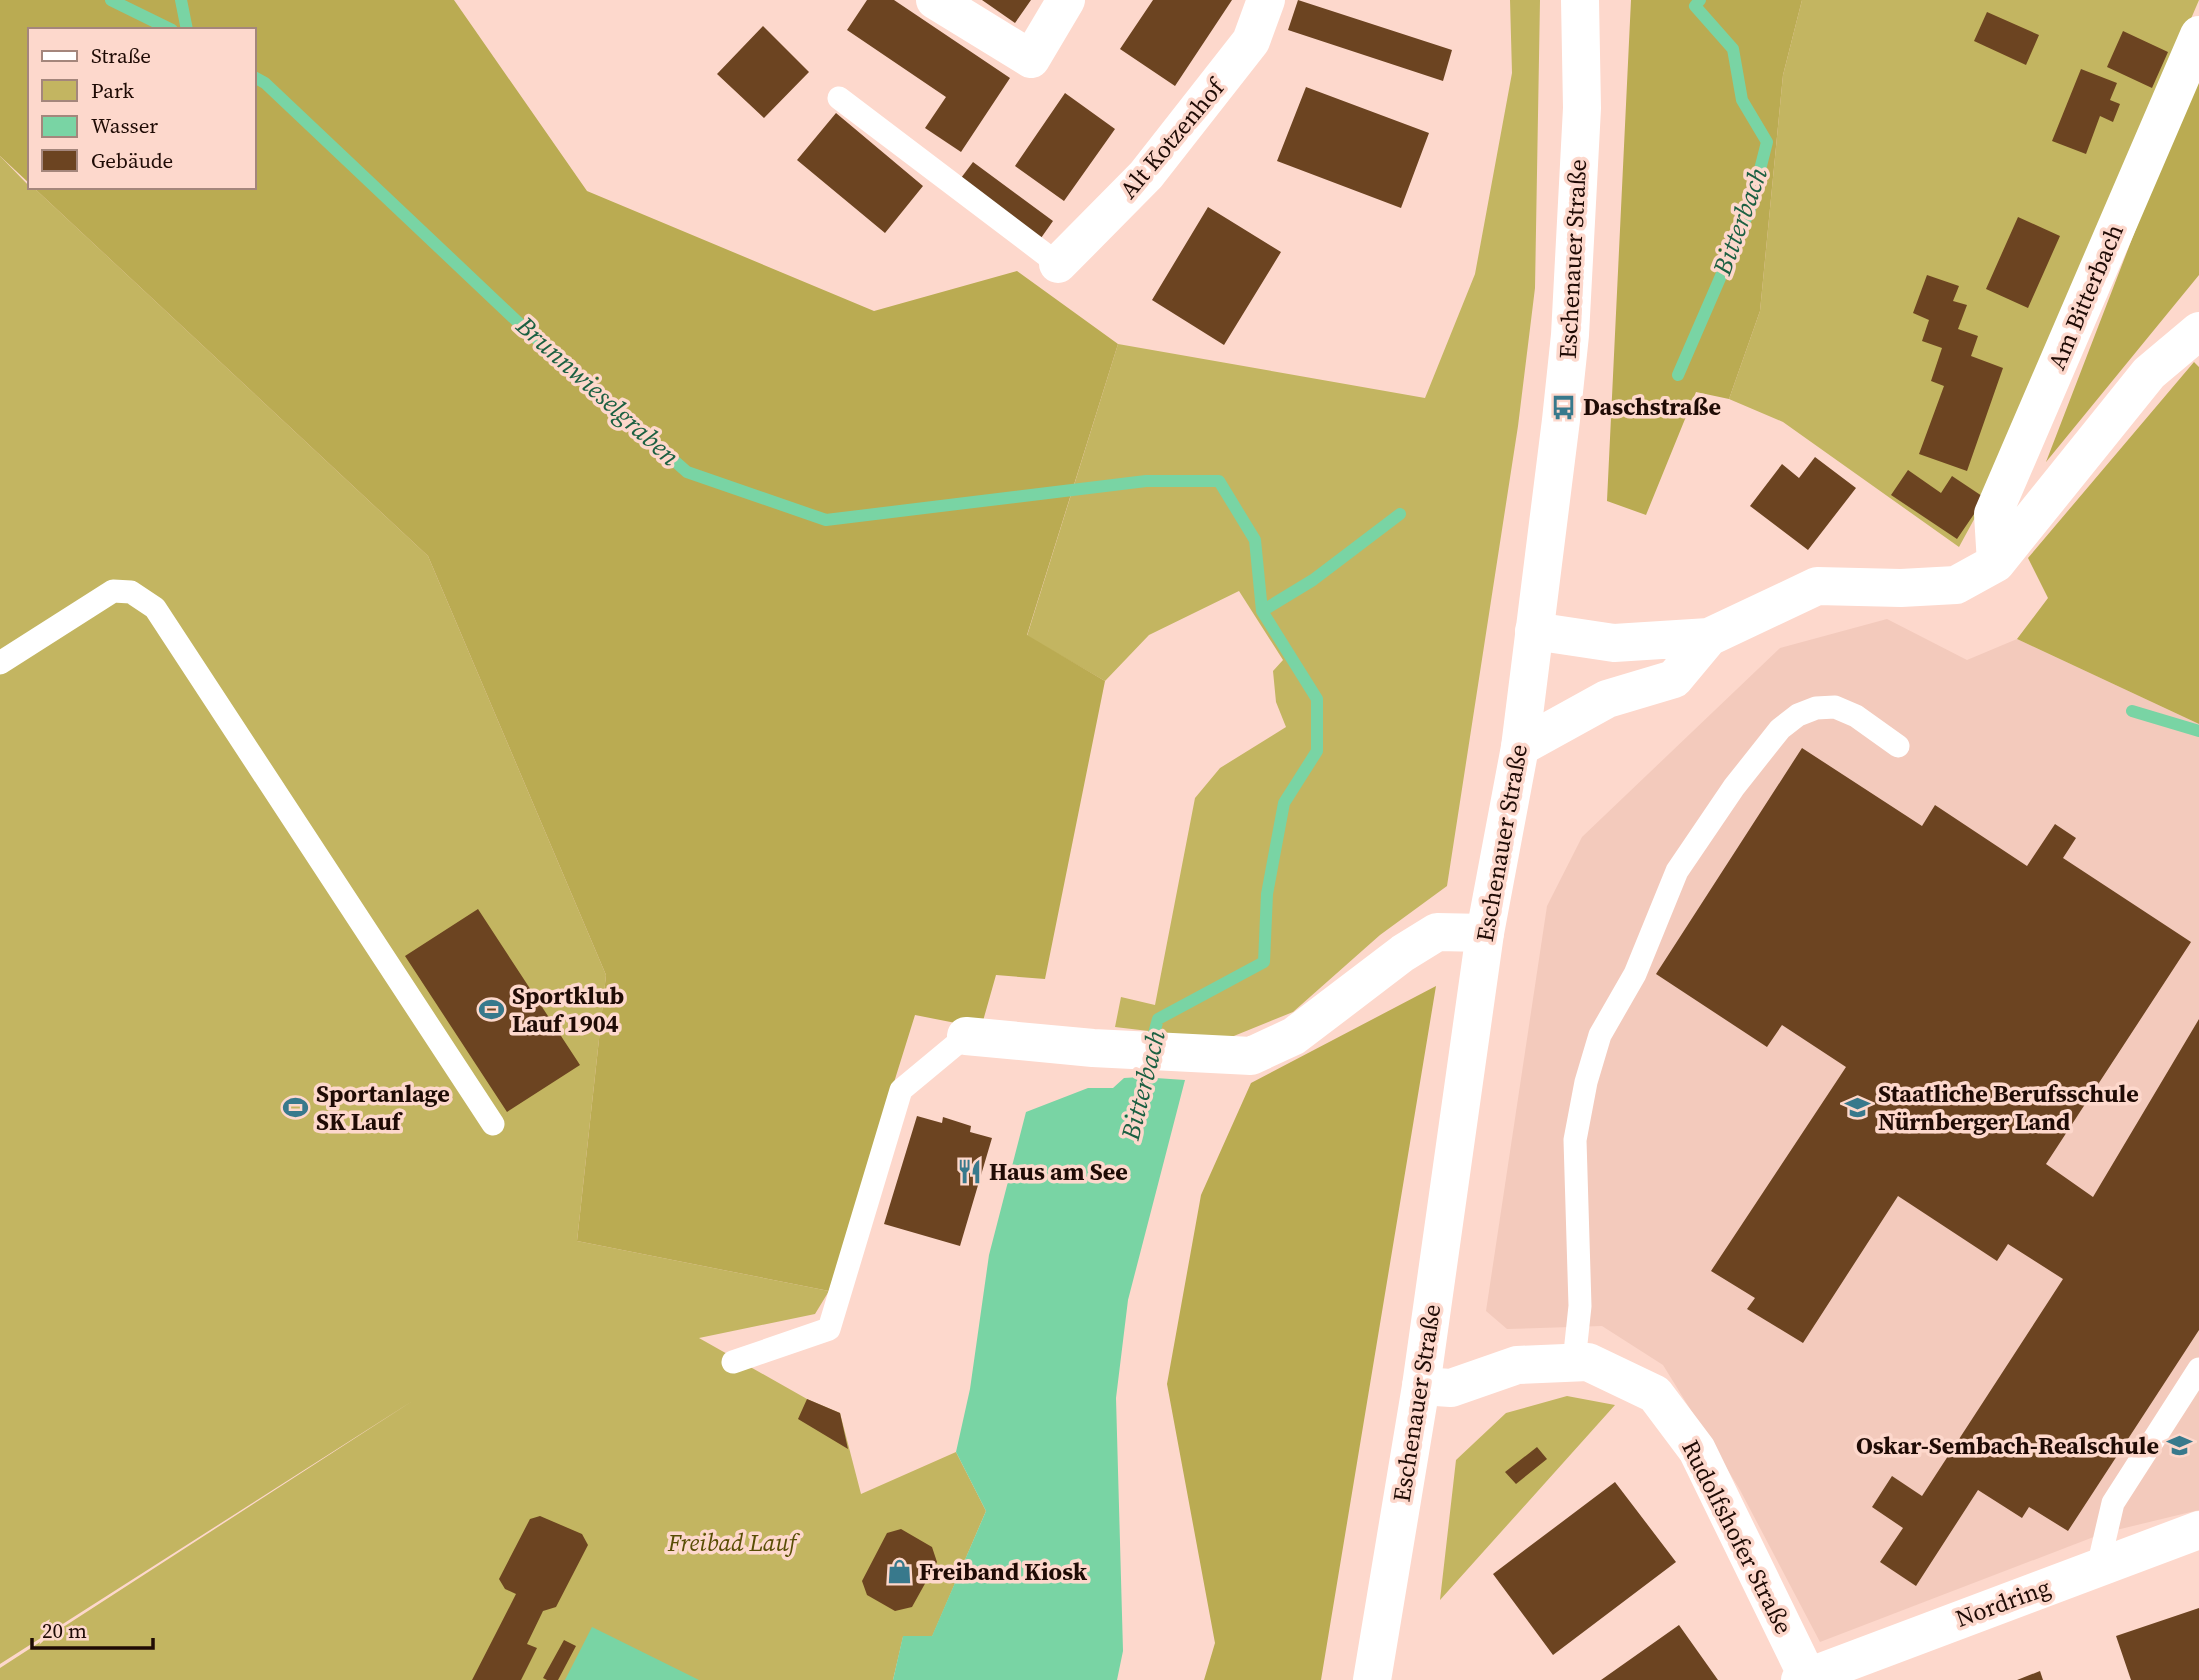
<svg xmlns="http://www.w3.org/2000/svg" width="2199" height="1680" font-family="'Source Serif 4',serif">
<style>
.built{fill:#f3cabc}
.green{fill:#c3b561}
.forest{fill:#baab52}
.water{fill:#79d4a4}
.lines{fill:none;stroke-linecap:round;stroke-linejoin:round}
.stream{stroke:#79d4a4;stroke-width:12}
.building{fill:#6c4421}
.lane{stroke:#fff;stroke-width:23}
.street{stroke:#fff;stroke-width:38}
.secondary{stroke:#fff;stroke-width:38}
.labels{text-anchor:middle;stroke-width:7;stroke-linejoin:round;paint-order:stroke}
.street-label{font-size:24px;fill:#1f0b05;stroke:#fdd8cc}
.poi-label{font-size:24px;font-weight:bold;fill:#1f0b05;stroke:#fdd8cc;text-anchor:start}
.park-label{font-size:24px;font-style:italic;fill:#584d04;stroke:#fdd8cc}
.water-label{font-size:26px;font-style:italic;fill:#1c6042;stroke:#fdd8cc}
</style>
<rect width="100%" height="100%" fill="#fdd8cc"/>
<path class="built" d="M1887 619 1967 660 2017 639 2199 724V1510L2104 1533 1820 1642 1740 1490 1663 1365 1602 1326 1507 1329 1486 1311 1547 906 1582 837 1780 648Z"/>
<path class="green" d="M1510 0H1540L1535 288 1518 426 1447 886 1380 935 1293 1012 1224 1040 1115 1027 1121 997 1155 1005 1195 798 1220 768 1286 727 1276 702 1273 671 1283 660 1239 591 1149 635 1105 681 1027 636 1118 344 1425 398 1475 274 1512 73Z
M1802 0H2199L1990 490 1959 547 1783 422 1729 399 1760 311 1783 75Z
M0 156 30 187H33L428 556 606 975 577 1241 829 1291 815 1314 699 1338 807 1399 840 1413 861 1494 956 1452 986 1511 932 1637H903L893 1680H0V1668L414 1400 0 1664Z
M1567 1396 1615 1405 1440 1600 1456 1460 1506 1413Z"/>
<path class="forest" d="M0 0H454L587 191 874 311 1017 271 1118 344 1027 635 1105 681 1045 979 996 975 981 1028 915 1015 829 1291 577 1241 606 975 428 556 33 187H254V30H30V184L0 156Z
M1631 0H1802L1783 75 1760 311 1729 399 1696 392 1646 515 1607 501Z
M2199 65V275L2046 462Z
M2194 362 2199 367V724L2017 639 2048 598 2028 558Z
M1436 986 1321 1680H1204L1215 1643 1167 1384 1201 1195 1251 1083Z"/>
<path class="water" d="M1141 1077 1185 1080 1128 1300 1116 1398 1123 1651 1117 1680H893L903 1636H932L986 1511 956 1452 970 1389 989 1255 1026 1112 1088 1088H1113L1124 1078Z
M592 1627 699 1680H565Z"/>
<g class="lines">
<path class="stream" d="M111 0 172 30
M181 0 187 30
M254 77 265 83 522 326 687 472 826 520 1146 481H1219L1255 540 1262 611
M1678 375 1750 209 1767 142 1742 100 1733 49 1695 6 1700 0
M2132 711 2199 731
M1138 1091 1158 1019 1264 962 1267 894 1284 803 1317 751V699L1262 611 1313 580 1400 514"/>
</g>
<path class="building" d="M867 0H894L1010 78 961 152 925 128 946 97 847 30Z
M982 0H1031L1015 23Z
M1153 0H1232L1175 86 1120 49Z
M1298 0 1452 50 1443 81 1288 30Z
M1987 12 2039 35 2026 65 1974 41Z
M763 26 809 72 764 118 717 74Z
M2123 31 2168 52 2152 88 2107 67Z
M2081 69 2117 83 2110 100 2120 104 2113 122 2100 116 2086 154 2052 141Z
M1306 87 1429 133 1401 208 1277 161Z
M1065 93 1115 129 1064 201 1015 166Z
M836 113 923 186 885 233 797 160Z
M973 162 1053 221 1041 238 961 178Z
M1208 207 1281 252 1224 345 1152 300Z
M2018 217 2060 236 2028 308 1986 289Z
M1927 275 1959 286 1953 301 1967 305 1958 329 1978 336 1971 356 2003 368 1967 471 1919 454 1944 386 1931 381 1942 348 1922 341 1929 320 1913 313Z
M1815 457 1856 488 1808 550 1750 506 1782 464 1799 478Z
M1908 470 1941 493 1952 476 1985 498 1957 539 1891 495Z
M1802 748 1922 826 1935 805 2027 866 2055 824 2076 838 2063 858 2191 942 2046 1164 2093 1197 2199 1019V1330L2068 1531 2029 1507 2022 1518 1978 1490 1916 1586 1880 1562 1903 1528 1872 1507 1892 1476 1922 1496 2063 1279 2008 1244 1997 1261 1898 1196 1803 1343 1747 1309 1755 1298 1711 1271 1846 1067 1782 1025 1767 1047 1656 974Z
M478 909 580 1065 507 1112 405 956Z
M917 1116 942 1123 943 1117 971 1126 970 1132 992 1138 960 1246 884 1224Z
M807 1399 840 1413 848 1449 798 1419Z
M1537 1447 1547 1459 1516 1484 1505 1472Z
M1615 1482 1676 1562 1553 1655 1493 1574Z
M540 1516 582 1534 588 1545 556 1607 543 1611 527 1644 537 1648 521 1680H472L516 1594 505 1589 499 1579 530 1519Z
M901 1529 932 1547 937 1562 912 1607 895 1611 867 1595 862 1581 887 1533Z
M2199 1608V1680H2131L2116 1636Z
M1679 1625 1718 1680H1601Z
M564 1640 576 1646 558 1680H547L543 1678Z
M2040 1671 2043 1680H2017Z"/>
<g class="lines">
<path class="lane" d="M839 98 1058 264
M0 663 113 591 131 592 155 608 493 1124
M733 1362 829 1329 901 1090 966 1036
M1574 1362 1580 1306 1575 1140 1586 1082 1600 1035 1635 974 1677 871 1734 787 1780 729 1798 715 1816 708 1835 707 1856 716 1898 746
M2098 1567 2113 1503 2199 1369"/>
<path class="street" d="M935 0 1031 59 1066 0
M1058 264 1146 175 1251 41 1266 0
M1996 563 1993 514 2199 35
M1534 631 1614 643 1709 637 1817 586 1901 588 1956 585 1996 563 2149 373 2199 331
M1520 747 1607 699 1674 679 1709 637
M966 1036 1093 1048 1251 1056 1294 1036 1403 953 1437 932 1485 933
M1421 1386 1451 1388 1517 1365 1588 1362 1655 1394 1697 1450 1809 1680
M1800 1680 2199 1530"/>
<path class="secondary" d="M1372 1680 1421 1386 1485 933 1520 747 1561 420 1570 335 1582 108 1580 0"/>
</g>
<defs>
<symbol id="bus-bare" viewBox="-9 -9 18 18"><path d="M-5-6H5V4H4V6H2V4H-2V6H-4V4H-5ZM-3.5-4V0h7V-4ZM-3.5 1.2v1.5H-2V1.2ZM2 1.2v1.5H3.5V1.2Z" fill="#38798c" stroke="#fdd8cc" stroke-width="2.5" paint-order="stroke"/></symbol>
<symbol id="stadium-bare" viewBox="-9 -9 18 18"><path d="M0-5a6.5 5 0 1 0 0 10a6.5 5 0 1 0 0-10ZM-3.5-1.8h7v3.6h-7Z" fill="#38798c" stroke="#fdd8cc" stroke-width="2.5" paint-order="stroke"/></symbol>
<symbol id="school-bare" viewBox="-9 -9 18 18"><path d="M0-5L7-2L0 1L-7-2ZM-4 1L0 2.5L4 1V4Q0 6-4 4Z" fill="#38798c" stroke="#fdd8cc" stroke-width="2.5" paint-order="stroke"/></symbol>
<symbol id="restaurant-bare" viewBox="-9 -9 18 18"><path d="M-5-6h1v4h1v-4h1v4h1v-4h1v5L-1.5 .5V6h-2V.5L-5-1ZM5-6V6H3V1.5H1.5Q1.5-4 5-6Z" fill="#38798c" stroke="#fdd8cc" stroke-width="2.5" paint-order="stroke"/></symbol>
<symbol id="shop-bare" viewBox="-9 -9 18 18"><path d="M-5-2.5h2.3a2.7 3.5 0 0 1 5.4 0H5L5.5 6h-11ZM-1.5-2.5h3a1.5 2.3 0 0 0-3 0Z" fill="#38798c" stroke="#fdd8cc" stroke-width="2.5" paint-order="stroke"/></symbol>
</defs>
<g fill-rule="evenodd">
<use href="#bus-bare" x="1546" y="390" width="35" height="35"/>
<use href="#stadium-bare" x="474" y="992" width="35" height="35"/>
<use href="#stadium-bare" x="278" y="1090" width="35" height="35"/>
<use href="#school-bare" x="1840" y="1090" width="35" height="35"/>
<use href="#restaurant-bare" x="952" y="1154" width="35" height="35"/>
<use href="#school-bare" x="2162" y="1428" width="35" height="35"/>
<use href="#shop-bare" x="882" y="1554" width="35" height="35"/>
</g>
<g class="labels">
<g class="street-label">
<text transform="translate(1172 139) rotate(-50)" y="8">Alt Kotzenhof</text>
<text transform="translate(1573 259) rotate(-87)" y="8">Eschenauer Straße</text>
<text transform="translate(2086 297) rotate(-67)" y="8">Am Bitterbach</text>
<text transform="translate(1502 843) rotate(-80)" y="8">Eschenauer Straße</text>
<text transform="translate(1417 1403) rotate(-81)" y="8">Eschenauer Straße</text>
<text transform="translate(1737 1537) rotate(63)" y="8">Rudolfshofer Straße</text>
<text transform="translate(2003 1603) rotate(-20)" y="8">Nordring</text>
</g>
<g class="poi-label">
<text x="1583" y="415">Daschstraße</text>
<text x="512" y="1004">Sportklub<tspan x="512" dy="28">Lauf 1904</tspan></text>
<text x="316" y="1102">Sportanlage<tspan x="316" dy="28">SK Lauf</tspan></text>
<text x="1878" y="1102">Staatliche Berufsschule<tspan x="1878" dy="28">Nürnberger Land</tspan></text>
<text x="989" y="1180">Haus am See</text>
<text x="2159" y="1454" text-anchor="end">Oskar-Sembach-Realschule</text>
<text x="919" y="1580">Freiband Kiosk</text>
</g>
<g class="park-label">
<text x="732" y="1551">Freibad Lauf</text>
</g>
<g class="water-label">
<text transform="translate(1740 221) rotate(-70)" y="9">Bitterbach</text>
<text transform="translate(598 391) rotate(42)" y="9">Brunnwieselgraben</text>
<text transform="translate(1143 1085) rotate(-76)" y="9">Bitterbach</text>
</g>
</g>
<rect x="28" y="28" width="228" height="161" fill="#fdd8cc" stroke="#a4867c" stroke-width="2"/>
<rect x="42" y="51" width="35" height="10" fill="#ffffff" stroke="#a4867c" stroke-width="2"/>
<text x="91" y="63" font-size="21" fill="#1f0b05">Straße</text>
<rect x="42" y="80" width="35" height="21" fill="#c3b561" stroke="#a4867c" stroke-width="2"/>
<text x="91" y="98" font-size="21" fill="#1f0b05">Park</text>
<rect x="42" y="116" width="35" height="21" fill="#79d4a4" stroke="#a4867c" stroke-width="2"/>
<text x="91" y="133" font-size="21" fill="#1f0b05">Wasser</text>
<rect x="42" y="150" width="35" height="21" fill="#6c4421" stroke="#a4867c" stroke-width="2"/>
<text x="91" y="168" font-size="21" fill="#1f0b05">Gebäude</text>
<path d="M32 1638v10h121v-10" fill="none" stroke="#1f0b05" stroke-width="3.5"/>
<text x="42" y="1638" font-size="21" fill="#1f0b05" stroke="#fdd8cc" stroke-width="5" paint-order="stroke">20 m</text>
</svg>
